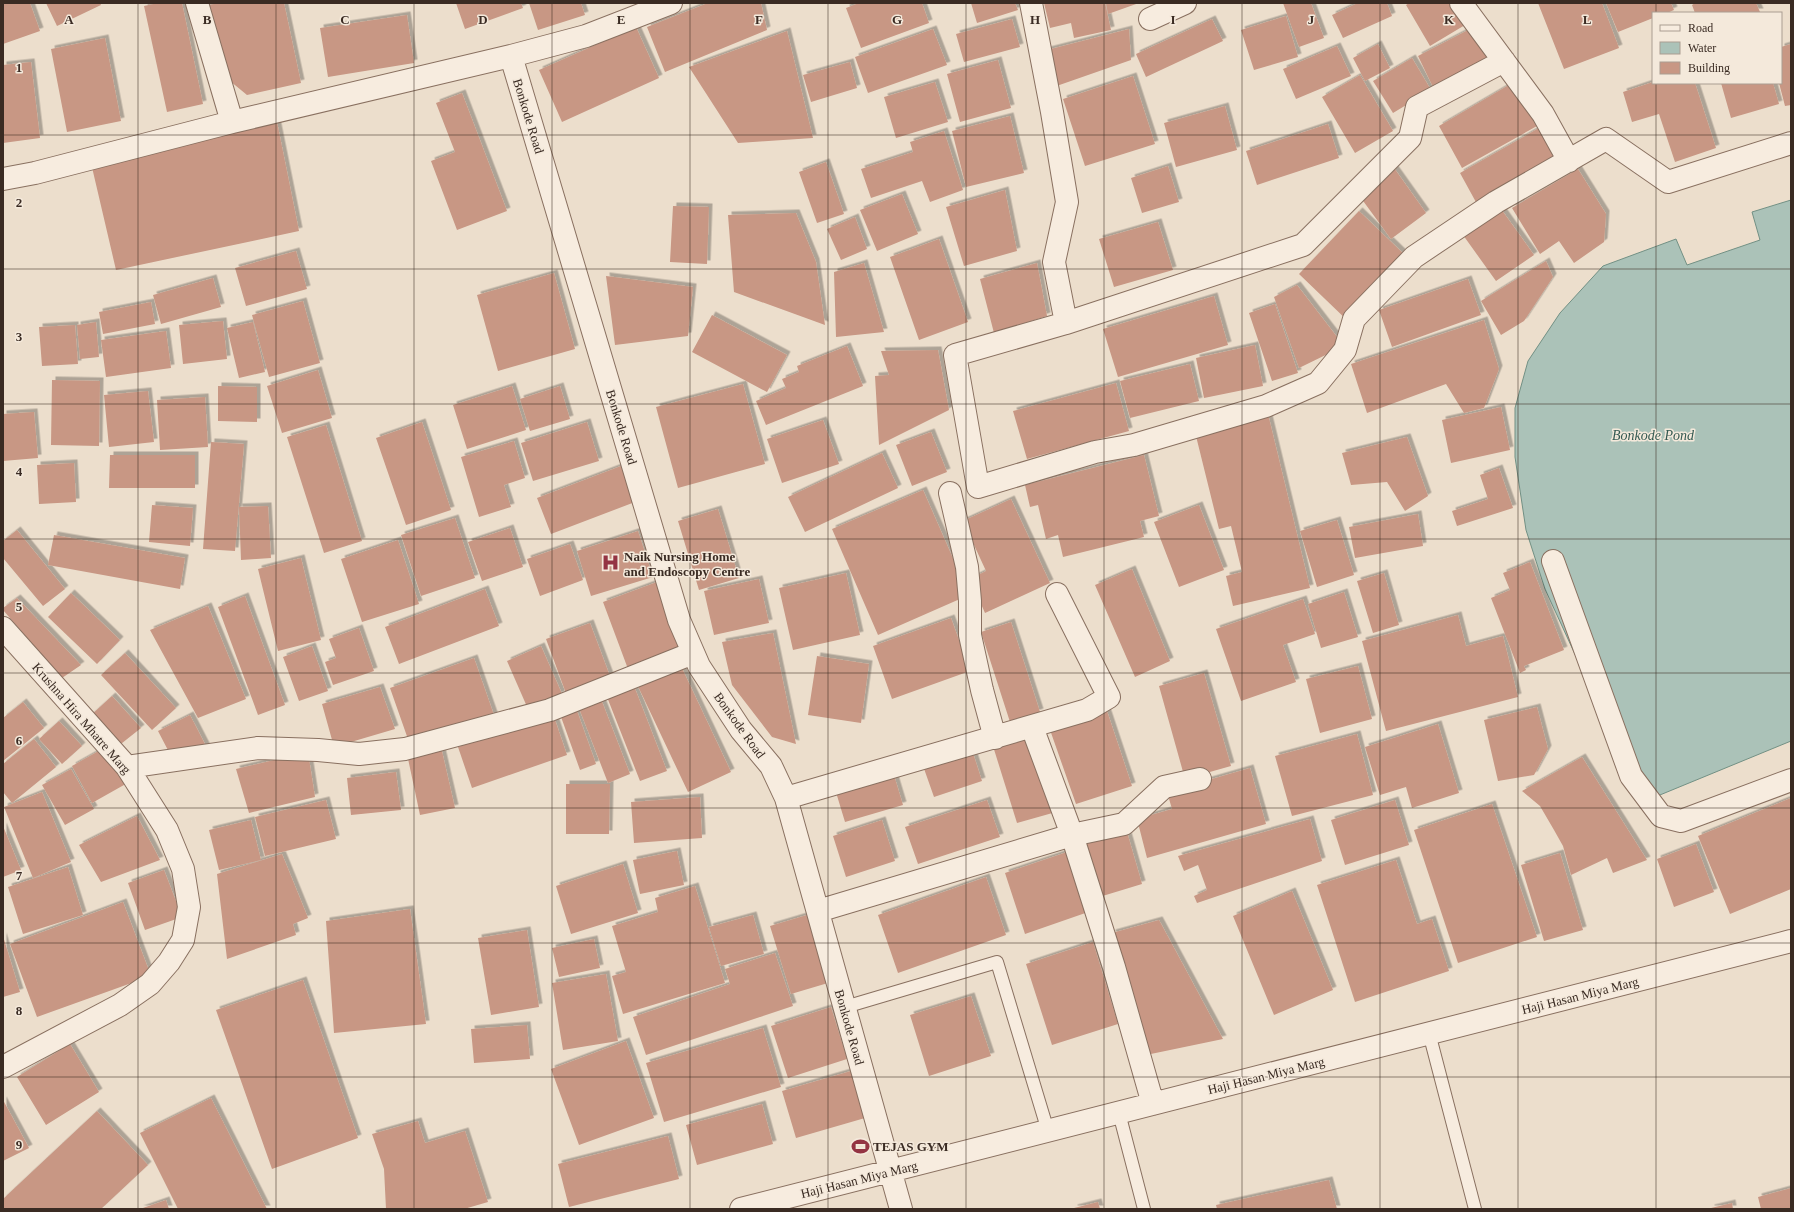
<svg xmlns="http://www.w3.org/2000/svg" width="1794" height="1212" font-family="Georgia,serif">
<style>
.water{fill:#abc2b8;stroke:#729084}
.building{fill:#c89784;filter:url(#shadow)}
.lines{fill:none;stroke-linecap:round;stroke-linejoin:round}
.lane-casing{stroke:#897060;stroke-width:14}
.street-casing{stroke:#897060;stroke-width:24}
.lane{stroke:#f7ecdf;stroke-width:12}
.street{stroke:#f7ecdf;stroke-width:22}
.grid{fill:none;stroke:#3a2b23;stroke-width:1;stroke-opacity:0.55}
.labels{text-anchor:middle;stroke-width:3;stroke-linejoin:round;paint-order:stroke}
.street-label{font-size:13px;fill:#3a2b23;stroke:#f4e9db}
.poi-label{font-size:13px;font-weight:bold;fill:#3a2b23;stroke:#f4e9db;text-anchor:start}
.water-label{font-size:14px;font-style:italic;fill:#335951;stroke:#f4e9db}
.grid-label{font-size:13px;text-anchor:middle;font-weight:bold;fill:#3a2b23;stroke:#f4e9db;stroke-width:3;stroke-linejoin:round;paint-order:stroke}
</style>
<defs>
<filter id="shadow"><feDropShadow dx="3.5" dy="-3.5" stdDeviation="0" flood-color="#0004"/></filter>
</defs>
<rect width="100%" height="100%" fill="#ecdecc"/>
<path class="water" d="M1791 200V741L1655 797 1631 776 1545 589 1526 530 1515 457V408L1528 361 1560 313 1603 266 1676 239 1687 265 1760 240 1752 212Z"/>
<path class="building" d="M3 3H30L40 31 3 44Z
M46 3H100L101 5 57 26Z
M158 3H182L203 104 167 112 144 6Z
M218 3H284L301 83 247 95 224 76 205 6Z
M456 3H521L523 8 465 29Z
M529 3H581L585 15 538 30Z
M708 3H761L767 30 665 72 647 27Z
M859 3H922L929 23 861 48 846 8Z
M971 3H1015L1018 10 977 23Z
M1044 3H1105L1111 30 1074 38 1071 23 1050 28Z
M1106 3H1139L1108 14Z
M1283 3H1311L1324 38 1299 47Z
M1358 3H1387L1392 16 1343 38 1332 15Z
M1409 3H1451L1465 25 1430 46 1406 5Z
M1538 3H1602L1619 48 1564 69Z
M1606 3H1671L1674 10 1667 13H1653V18L1618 32Z
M1695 3H1756L1760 12 1695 13 1692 5Z
M407 15 414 63 328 77 320 28Z
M1286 16 1298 57 1254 70 1241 30Z
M1012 19 1020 47 964 62 956 34Z
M1212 19 1223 41 1146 77 1136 54Z
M636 27 659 78 562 122 539 70Z
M933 29 947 65 868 93 855 57Z
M1129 29 1131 60 1048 89 1047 50Z
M1470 29 1491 61 1434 89 1418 56Z
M787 31 813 138 738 143 689 67Z
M105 38 121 121 67 132 51 49Z
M1378 44 1390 68 1365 81 1353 58Z
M1791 44V105L1785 106 1779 83H1781V47Z
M1337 46 1351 76 1296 99 1283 69Z
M1412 58 1431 90 1393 113 1373 81Z
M998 60 1011 108 960 122 947 74Z
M31 62 40 138 3 143V65Z
M850 62 857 88 811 102 803 75Z
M1360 75 1393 131 1355 153 1322 97Z
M1133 76 1155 144 1085 166 1063 99Z
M935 82 948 122 896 138 884 97Z
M1514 82 1537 126 1462 168 1439 126Z
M1653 82 1695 83 1716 148 1675 162 1659 114 1632 122 1623 92Z
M1721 83H1773L1779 104 1731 118Z
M462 93 507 211 457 230 431 161 455 152 436 103Z
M1225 106 1237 150 1176 167 1164 123Z
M275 112 299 231 116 270 91 163Z
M1010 116 1024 173 966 187 952 131Z
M1328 124 1339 158 1257 185 1246 151Z
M1539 128 1557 159 1477 204 1460 173Z
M944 131 963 190 930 202 922 181 871 198 861 169 913 152 910 142Z
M826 162 844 214 817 223 799 172Z
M1168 166 1179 202 1142 213 1131 178Z
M1394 168 1426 213 1391 239 1358 194Z
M1578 169 1606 214 1604 242 1574 263 1559 241 1540 254 1512 208Z
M1005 190 1017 251 964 266 946 207Z
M902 194 918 234 877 251 860 210Z
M673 206 709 207 707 264 670 262Z
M1501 209 1534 255 1496 281 1463 235Z
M1359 211 1410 260 1350 323 1299 274Z
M796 213 816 262 825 325 734 292 728 215Z
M855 217 867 249 841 260 827 229Z
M1158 222 1173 270 1114 287 1099 239Z
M939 239 968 322 919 340 890 257Z
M296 251 307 289 246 306 235 268Z
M1546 261 1553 277 1524 321 1501 335 1481 301Z
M864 263 884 332 836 337 834 272Z
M1037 263 1047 316 994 333 980 279Z
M554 273 575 349 498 371 477 295Z
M606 276 693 287 688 336 615 345Z
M213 278 221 307 161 324 153 295Z
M1468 279 1481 315 1392 347 1379 310Z
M1297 285 1344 346 1299 368 1274 297Z
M1214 296 1228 345 1118 377 1103 329Z
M303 301 320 363 269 377 252 315Z
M151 302 155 324 103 334 99 312Z
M1275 304 1298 373 1272 381 1249 313Z
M712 315 787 355 767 392 692 352Z
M1484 320 1499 369 1484 408 1464 413 1446 384 1367 413 1351 364Z
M223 321 227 359 183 364 179 325Z
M96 322 99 357 80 359 77 325Z
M253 322 265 372 239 378 227 328Z
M75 325 78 364 42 366 39 327Z
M166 331 171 368 106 377 101 340Z
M1255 345 1263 386 1204 398 1196 358Z
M847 346 863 386 766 425 756 401 786 388 782 379 799 372 797 366Z
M938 350 949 410 879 445 875 376 889 375 881 351Z
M1190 364 1199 401 1130 418 1120 381Z
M318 370 332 418 282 433 267 386Z
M52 380 100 381 99 446 51 445Z
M1116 383 1129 431 1027 459 1013 411Z
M743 384 765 464 678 488 656 407Z
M218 386 257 387V422L218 421Z
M512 386 526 430 467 449 453 405Z
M560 386 570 419 530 431 520 399Z
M148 391 154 442 109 447 104 395Z
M205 397 208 447 160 450 157 400Z
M1501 407 1510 450 1451 463 1442 420Z
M34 412 38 458 3 461V414Z
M1268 414 1310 588 1233 606 1226 576 1242 572 1231 526 1219 529 1195 432Z
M823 420 839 464 782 483 767 439Z
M422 422 451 510 406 525 376 438Z
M587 422 599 461 533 481 521 443Z
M326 425 362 541 324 553 287 437Z
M931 432 947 472 912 486 896 445Z
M1407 437 1428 496 1405 511 1387 482 1351 485 1342 453Z
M514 441 525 478 504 485 511 507 479 517 461 457Z
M211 442 244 444 235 551 203 549Z
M882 453 898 488 805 532 788 497Z
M110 455H195V488H109Z
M1144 455 1159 516 1140 521 1144 537 1063 557 1058 535 1046 539 1038 505 1030 507 1025 485Z
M74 463 76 502 39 504 37 465Z
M621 466 635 502 551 534 537 498Z
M1499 468 1513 508 1457 526 1452 511 1488 499 1480 475Z
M923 490 969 595 878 635 832 529Z
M1011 499 1050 583 985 613 970 579 986 571 963 521Z
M152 505 193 508 190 546 149 542Z
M1199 505 1224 570 1179 587 1154 522Z
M268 506 271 558 241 560 239 507Z
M718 509 739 578 699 590 678 521Z
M1418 514 1423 546 1355 558 1349 527Z
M455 518 475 578 421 596 401 535Z
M1337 520 1354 575 1317 587 1300 531Z
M510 528 523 567 482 581 468 542Z
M17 530 65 589 43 606 3 558V541Z
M638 531 653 577 591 596 577 551Z
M54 535 185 558 180 589 48 565Z
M398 540 419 604 362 622 341 559Z
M570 544 583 580 540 596 527 559Z
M301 558 321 640 278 651 258 569Z
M1530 562 1564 650 1524 666 1526 670 1520 673 1491 598 1510 590 1503 573Z
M1132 569 1170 661 1135 677 1095 585Z
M846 573 860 635 793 650 779 588Z
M1384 573 1399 625 1373 633 1357 581Z
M759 579 769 623 714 635 704 591Z
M657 582 682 649 628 669 603 602Z
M485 589 499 626 399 664 385 627Z
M1344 592 1358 637 1321 648 1308 604Z
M71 593 120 640 97 664 48 617Z
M245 596 285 705 258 715 218 607Z
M17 598 81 665 62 678 3 610V608Z
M1303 599 1315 634 1283 645 1296 682 1241 701 1216 629Z
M208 606 246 699 198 718 150 630Z
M1458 615 1466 646 1503 636 1518 697 1386 731 1362 641Z
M951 618 970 671 892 699 873 646Z
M1011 622 1040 712 1010 722 981 632Z
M590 623 611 679 567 696 546 639Z
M359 628 374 671 333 685 325 662 336 658 329 639Z
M773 633 796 744 772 737 732 685 722 642Z
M312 646 328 691 299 701 283 657Z
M541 646 562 694 528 709 507 661Z
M125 653 176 708 152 730 101 675Z
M817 656 869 664 861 723 808 715Z
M474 658 495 718 409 742 390 688Z
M679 662 731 772 688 792 636 682Z
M1358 666 1372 719 1320 733 1306 679Z
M1204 673 1231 766 1185 779 1159 686Z
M634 686 667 771 640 781 607 697Z
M380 687 395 729 334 747 322 704Z
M112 696 141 728 117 747 89 717Z
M601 699 630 774 608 783 579 708Z
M23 702 44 728 3 761V718Z
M1537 707 1548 749 1534 775 1498 781 1484 720Z
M576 708 596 764 580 770 560 714Z
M1106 708 1132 786 1076 804 1049 727Z
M553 714 567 755 472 788 458 747Z
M190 715 209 752 171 756 158 731Z
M59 721 82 746 62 764 39 739Z
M1438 724 1459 793 1412 808 1406 787 1380 795 1365 747Z
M1031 731 1056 812 1017 823 992 743Z
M1357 734 1373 795 1292 816 1275 756Z
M34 739 56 767 12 803 3 792V764Z
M441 747 455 808 420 815 407 754Z
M971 747 982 781 934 797 922 763Z
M104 748 131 781 92 803 72 766Z
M308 752 315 797 249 813 236 769Z
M1582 757 1647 860 1613 873 1607 858 1571 875 1563 846 1554 830 1540 806 1522 791Z
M1250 768 1266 824 1147 858 1137 819 1172 809 1167 792Z
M71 769 94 809 65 825 42 785Z
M396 772 401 810 351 815 347 778Z
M893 772 903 805 845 822 835 789Z
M566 784H610L609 834H566Z
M42 792 71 862 33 878 4 807Z
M700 797 702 838 634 843 631 802Z
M1791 798V889L1730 914 1698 836Z
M326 800 336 839 265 856 255 817Z
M987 800 1000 837 918 864 905 827Z
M1395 800 1409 845 1345 865 1331 820Z
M1492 804 1537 937 1458 963 1414 830Z
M137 816 160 860 101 882 79 845Z
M1310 819 1322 861 1197 903 1194 896 1207 890 1198 865 1184 871 1178 856Z
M251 820 261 860 219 870 209 830Z
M882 820 895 861 846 877 833 836Z
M3 826 21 870 3 877Z
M1127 832 1142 884 1096 898 1080 846Z
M1696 844 1714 892 1674 907 1657 859Z
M1073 850 1094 910 1025 934 1005 873Z
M677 851 684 885 640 894 633 860Z
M1560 853 1583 930 1544 941 1521 865Z
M282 854 308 918 293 924 296 935 227 959 217 874Z
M1396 860 1417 924 1432 919 1449 971 1355 1002 1317 885Z
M623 864 638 913 571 934 556 886Z
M68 867 83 915 23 934 8 887Z
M164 870 182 917 145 930 128 883Z
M986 877 1006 935 898 973 878 915Z
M695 886 725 983 623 1014 612 976 626 972 612 926 658 912 655 898Z
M1292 891 1333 990 1274 1015 1233 916Z
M123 902 151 976 37 1017 10 944Z
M410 909 426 1024 334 1033 326 921Z
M753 915 764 954 721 966 709 927Z
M807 915 828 983 791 994 770 926Z
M1159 920 1223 1039 1146 1055 1112 933Z
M527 930 539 1007 491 1015 478 938Z
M3 936 20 992 3 997Z
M594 939 600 968 559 977 552 948Z
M1093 942 1118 1024 1052 1045 1026 964Z
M775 953 793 1006 646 1055 633 1017 730 984 725 969Z
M606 974 618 1041 563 1050 552 983Z
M303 980 358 1138 272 1169 216 1010Z
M971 996 991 1056 929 1076 910 1015Z
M831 1007 847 1059 788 1078 771 1026Z
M527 1025 530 1059 474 1063 471 1029Z
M763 1028 781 1087 664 1122 646 1063Z
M626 1041 654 1118 579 1145 551 1069Z
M70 1044 99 1092 46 1125 17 1077Z
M851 1071 865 1118 796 1138 782 1091Z
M211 1098 267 1209H178L140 1133Z
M3 1100 29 1148 3 1161Z
M762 1104 773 1144 697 1165 686 1125Z
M97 1111 148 1165 101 1209H3V1199Z
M418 1121 425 1143 465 1131 488 1202 464 1209H386L384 1169 372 1134Z
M668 1136 679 1179 569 1207 558 1164Z
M1329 1180 1337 1209H1217L1216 1205Z
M1791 1188V1209H1761L1758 1197Z
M166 1200 169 1209H140Z
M1098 1202 1100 1209H1074V1208Z
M1732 1203 1733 1209H1711V1208Z"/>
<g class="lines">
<defs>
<path id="lane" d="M845 1007 997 962 1048 1131
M1429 1033 1475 1209
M1119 1113 1144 1209"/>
<path id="street" d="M197 3 232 122 511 56 679 620 699 666 741 730 771 766 786 798 901 1209
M1031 3 1052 112 1067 202 1054 262 1066 323 955 355 978 487 1095 452 1134 445 1266 406 1318 383 1345 350 1354 319 1414 257 1496 202 1606 139 1668 182 1791 143
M1461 3 1543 114 1569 161
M1150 19 1185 3
M511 56 586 36 671 3
M3 179 35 173 232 122
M1066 323 1303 245 1410 138 1417 107 1504 61
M950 493 967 567 970 601V635L982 690 995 738
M1553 561 1631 776 1661 816 1681 821 1791 780
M3 628 127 767 167 830 183 869 189 907 183 940 169 962 150 984 120 1005 3 1067
M1032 727 1072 835 1114 967 1153 1104
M127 767 258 748 318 750 359 754 405 749 550 710 693 653
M786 798 1087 710 1109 697 1057 594
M818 911 1072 835 1124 824 1164 787 1200 779
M741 1209 1791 941"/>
</defs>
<use href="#lane" class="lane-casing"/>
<use href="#street" class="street-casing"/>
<use href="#lane" class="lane"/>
<use href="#street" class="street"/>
</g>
<path class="grid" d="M138 3V1209M276 3V1209M414 3V1209M552 3V1209M690 3V1209M828 3V1209M966 3V1209M1104 3V1209M1242 3V1209M1380 3V1209M1518 3V1209M1656 3V13M1656 83V1209M3 135H1791M3 269H1791M3 404H1791M3 539H1791M3 673H1791M3 808H1791M3 943H1791M3 1077H1791"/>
<defs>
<symbol id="hospital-bare" viewBox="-9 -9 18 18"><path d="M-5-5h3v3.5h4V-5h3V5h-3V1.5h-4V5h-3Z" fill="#943443" stroke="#f4e9db" stroke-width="2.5" paint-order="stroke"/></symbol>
<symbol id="stadium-bare" viewBox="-9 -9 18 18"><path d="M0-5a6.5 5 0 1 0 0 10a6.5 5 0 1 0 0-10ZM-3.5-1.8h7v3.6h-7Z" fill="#943443" stroke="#f4e9db" stroke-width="2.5" paint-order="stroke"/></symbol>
</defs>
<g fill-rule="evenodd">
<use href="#hospital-bare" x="598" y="550" width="25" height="25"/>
<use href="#stadium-bare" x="848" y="1134" width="25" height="25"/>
</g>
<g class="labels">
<g class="street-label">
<text transform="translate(529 116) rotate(73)" y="5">Bonkode Road</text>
<text transform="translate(622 427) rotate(73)" y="5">Bonkode Road</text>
<text transform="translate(82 718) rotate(49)" y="5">Krushna Hira Mhatre Marg</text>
<text transform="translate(740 725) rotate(54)" y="5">Bonkode Road</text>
<text transform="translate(1580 995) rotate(-14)" y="5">Haji Hasan Miya Marg</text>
<text transform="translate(850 1027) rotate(74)" y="5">Bonkode Road</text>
<text transform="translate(1266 1075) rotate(-14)" y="5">Haji Hasan Miya Marg</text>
<text transform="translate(859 1179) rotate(-14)" y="5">Haji Hasan Miya Marg</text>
</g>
<g class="poi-label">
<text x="624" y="561">Naik Nursing Home<tspan x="624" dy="15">and Endoscopy Centre</tspan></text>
<text x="873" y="1151">TEJAS GYM</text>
</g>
<g class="water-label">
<text x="1653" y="440">Bonkode Pond</text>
</g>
</g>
<g class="grid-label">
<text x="69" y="24">A</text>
<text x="207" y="24">B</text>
<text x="345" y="24">C</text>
<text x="483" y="24">D</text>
<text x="621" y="24">E</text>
<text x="759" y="24">F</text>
<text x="897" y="24">G</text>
<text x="1035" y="24">H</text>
<text x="1173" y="24">I</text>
<text x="1311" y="24">J</text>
<text x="1449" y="24">K</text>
<text x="1587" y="24">L</text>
<text x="19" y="72">1</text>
<text x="19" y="207">2</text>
<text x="19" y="341">3</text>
<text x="19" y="476">4</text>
<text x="19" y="611">5</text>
<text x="19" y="745">6</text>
<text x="19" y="880">7</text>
<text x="19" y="1015">8</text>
<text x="19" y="1149">9</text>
</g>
<rect width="1794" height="1212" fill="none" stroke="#3a2b23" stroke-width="8"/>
<rect x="1652" y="12" width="130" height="72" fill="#f4e9db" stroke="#aa9d91"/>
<rect x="1660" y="25" width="20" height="6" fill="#f7ecdf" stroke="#aa9d91"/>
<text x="1688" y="32" font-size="12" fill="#3a2b23">Road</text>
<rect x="1660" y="42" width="20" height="12" fill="#abc2b8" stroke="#aa9d91"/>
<text x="1688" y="52" font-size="12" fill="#3a2b23">Water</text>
<rect x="1660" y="62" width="20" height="12" fill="#c89784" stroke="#aa9d91"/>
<text x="1688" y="72" font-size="12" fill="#3a2b23">Building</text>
</svg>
